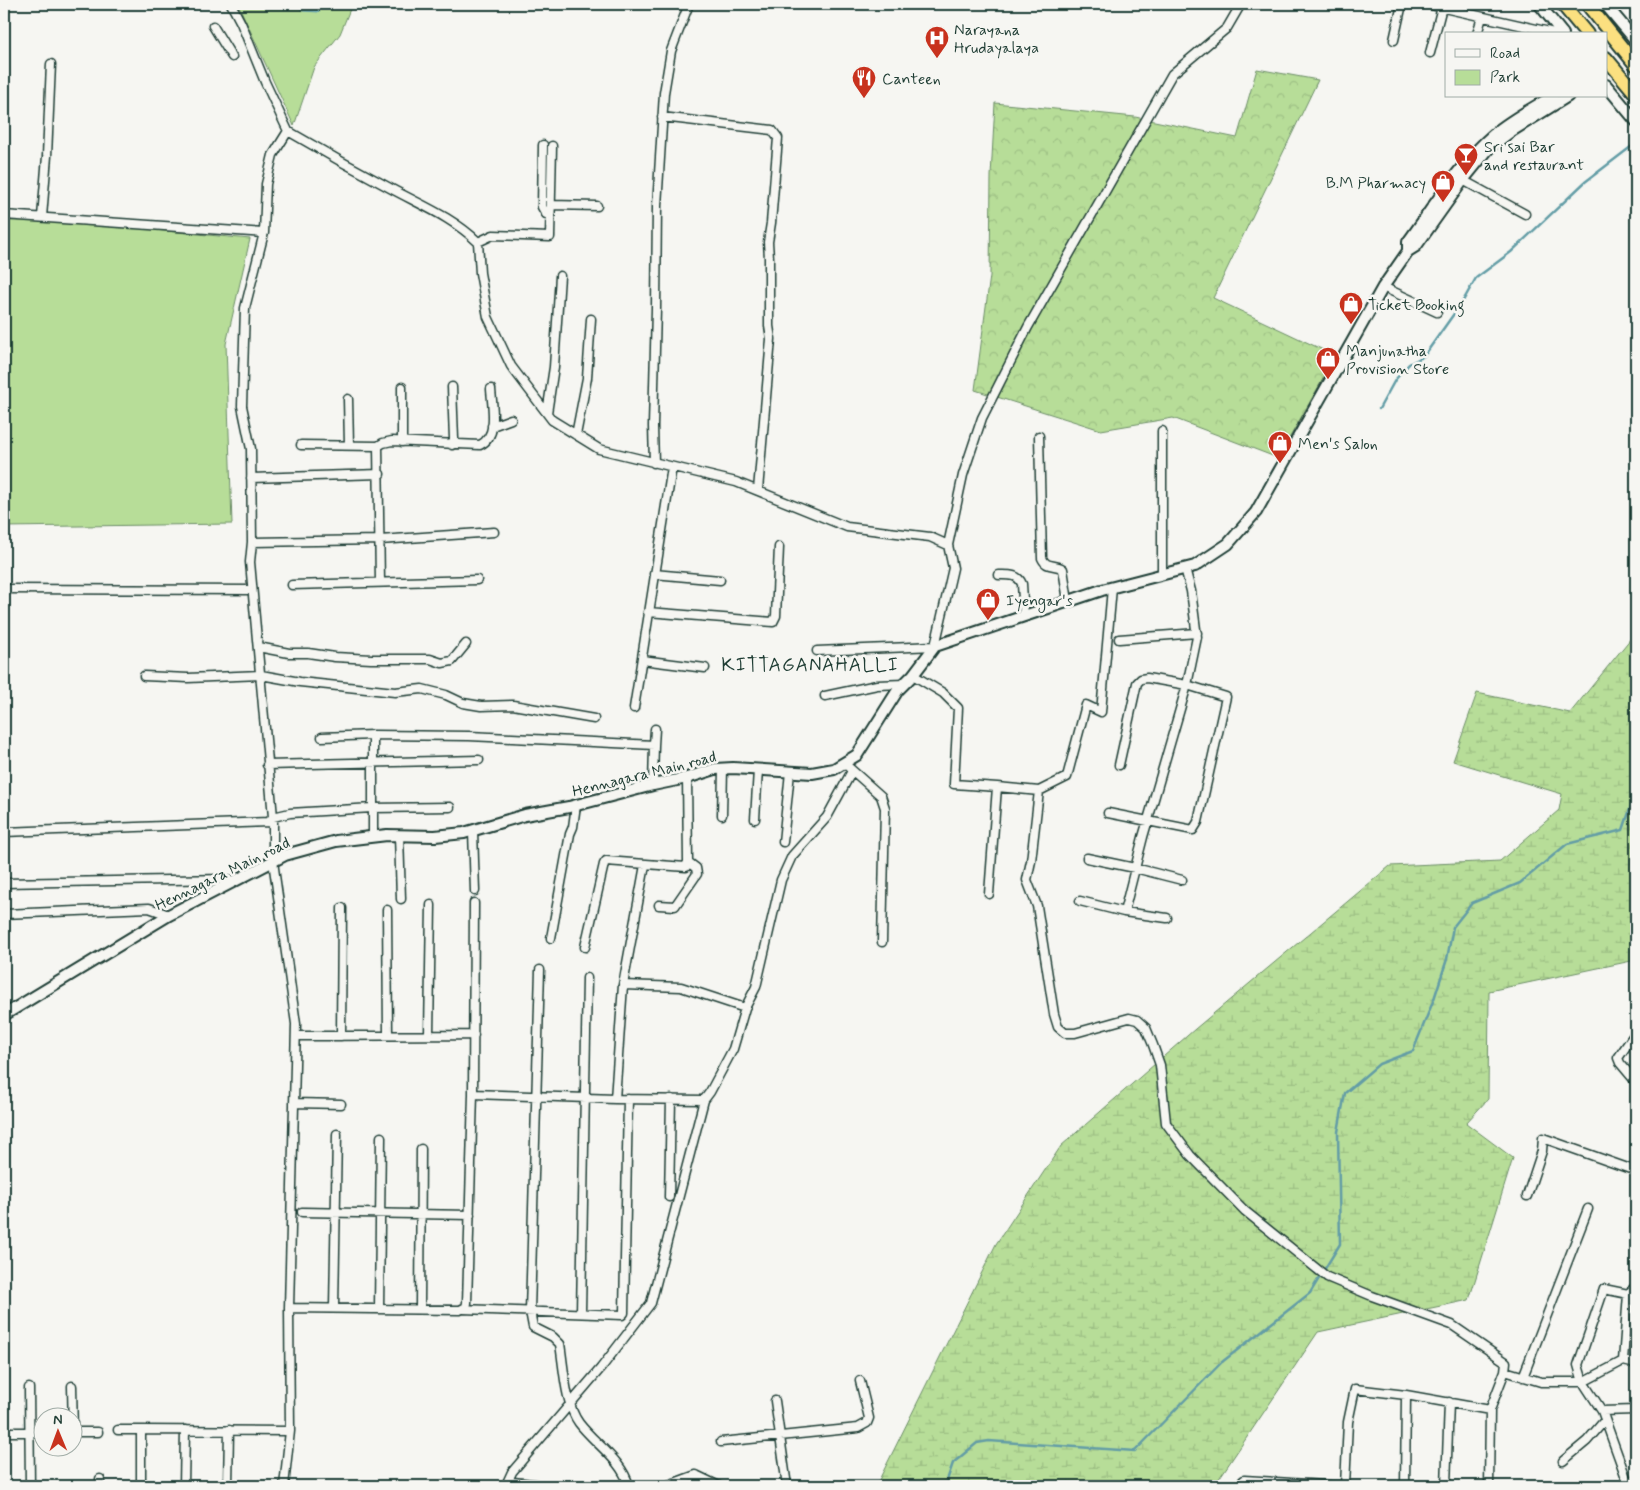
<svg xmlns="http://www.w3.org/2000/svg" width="1640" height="1490" font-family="Mynerve,sans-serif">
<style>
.green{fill:#b7dd98;stroke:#6b8d66}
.forest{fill:url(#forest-crowns);stroke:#6b8d66}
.wetland{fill:url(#wetland-marsh);stroke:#6b8d66}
.water{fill:#91ddf2;stroke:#639da6}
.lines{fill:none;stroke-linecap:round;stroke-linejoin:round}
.stream{stroke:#639da6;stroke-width:2.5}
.minor-casing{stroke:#1f3d34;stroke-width:11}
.tertiary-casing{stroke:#1f3d34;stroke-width:14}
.trunk-casing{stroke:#1f3d34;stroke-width:16}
.minor{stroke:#f6f6f2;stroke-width:8}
.tertiary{stroke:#f6f6f2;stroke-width:10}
.trunk{stroke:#fbe080;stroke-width:12}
.labels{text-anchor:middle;stroke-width:5;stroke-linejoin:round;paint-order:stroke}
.poi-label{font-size:16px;fill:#1f3d34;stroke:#f6f6f2;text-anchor:start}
.street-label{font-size:16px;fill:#1f3d34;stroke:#f6f6f2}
.quarter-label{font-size:19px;letter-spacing:1px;fill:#1f3d34;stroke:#f6f6f2}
</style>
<defs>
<pattern id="forest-crowns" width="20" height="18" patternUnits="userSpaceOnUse" patternTransform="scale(1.25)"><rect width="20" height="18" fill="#b7dd98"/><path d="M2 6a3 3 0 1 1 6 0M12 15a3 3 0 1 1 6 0" fill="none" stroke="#9dbf84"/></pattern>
<pattern id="wetland-marsh" width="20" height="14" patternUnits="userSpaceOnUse" patternTransform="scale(1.25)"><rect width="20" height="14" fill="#b7dd98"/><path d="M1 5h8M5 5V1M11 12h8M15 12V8" fill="none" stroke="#9dbf84"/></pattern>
</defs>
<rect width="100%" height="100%" fill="#f6f6f2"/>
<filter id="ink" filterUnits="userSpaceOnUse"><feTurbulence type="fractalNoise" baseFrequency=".02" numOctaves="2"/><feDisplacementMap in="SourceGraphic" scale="10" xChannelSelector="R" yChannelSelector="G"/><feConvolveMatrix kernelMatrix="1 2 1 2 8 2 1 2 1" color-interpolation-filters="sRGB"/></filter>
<g filter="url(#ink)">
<path class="green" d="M238 4H294L303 11 325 4H352L340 34 314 67 294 126Z
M50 220 250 239 226 344 232 524 4 527V221Z"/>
<path class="forest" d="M1257 69 1318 80 1213 298 1336 356 1278 458 1173 418 1101 430 975 390 990 276 991 176 995 103 1135 117 1237 138Z"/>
<path class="wetland" d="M1636 632V960L1489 991 1488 1099 1466 1123 1513 1158 1469 1300 1318 1332 1214 1486H876L996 1244 1061 1146 1195 1029 1390 866 1500 861 1559 810 1562 794 1453 761 1477 693 1570 713Z"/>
<path class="water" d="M294 4H325L318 12 303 11Z"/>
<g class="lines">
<path class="stream" d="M1379 409 1395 380 1409 364 1424 356 1463 301 1476 278 1511 252 1585 182 1636 143
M1636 661 1632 668 1636 671
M945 1486 953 1463 977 1443 989 1441 1135 1451 1222 1362 1310 1293 1340 1244 1338 1132 1345 1093 1379 1064 1413 1051 1434 999 1447 959 1453 927 1472 903 1520 883 1567 844 1623 830 1636 792"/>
<defs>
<path id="minor" d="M231 4 241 23 265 82 288 131
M1426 4 1550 32 1563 33
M213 26 232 57
M1477 34 1482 17
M1394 40 1402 4
M1430 53 1442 7
M662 117 772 130 778 138 771 223 768 242 769 258V326L771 339 758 490
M543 145 542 207 546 214 550 216
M1459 178 1525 214
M551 205 597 206
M4 215 264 233
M42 217 47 156 51 64
M478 242 493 235 550 237 552 146
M1383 287 1437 312
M452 387 454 439 452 445
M348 399 349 445
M547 413 554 367 560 276
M492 426 511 419
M1162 431V574
M576 435 587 378 591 319
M1039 436 1042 558C1047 569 1054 563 1063 569L1068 601
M402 442V387
M301 445 378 446
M654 463 653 426 656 309 657 206 664 93 671 51 689 4
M251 478 380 474
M252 542 380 540 494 532
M948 545 963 475 982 418 1028 327 1172 74 1227 28 1241 4
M654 574 720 580
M999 575C1009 575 1018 574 1022 584L1024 616
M380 582 378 446 383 443 392 441 480 445C499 436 492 407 491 389
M292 585 477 580
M4 589 252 590
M648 612 773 622 776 616 779 547
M1119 639 1197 633
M258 647 289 653H308L335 657 371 659H430L442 663 452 661 466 644
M642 660 705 668
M913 675 943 693 958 708 954 784 997 787
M144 676 188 678 261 675 300 682 395 692 422 689 446 695 463 703 481 706 513 705 594 719
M825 696 877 685 904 684
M634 708 672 467
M373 735V837
M322 737 373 735 469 736 654 745 653 785
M654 745 655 729
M845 764 881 796 885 808 882 942
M267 765 479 760
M1039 791 1031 861 1027 880 1037 906 1054 1014 1058 1027 1065 1033H1075L1129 1018 1137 1020 1146 1028 1153 1045 1160 1065 1166 1123 1190 1155 1245 1211 1327 1277 1372 1296 1452 1325 1506 1362 1505 1371
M1108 813 1193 830 1198 822 1226 697 1187 685 1147 678 1141 679 1137 683 1119 765
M722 815 723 769
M755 819 758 770
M473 831 475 891
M4 832 269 822 273 817 290 813 372 808 450 807
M399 835 401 899
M783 842 790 772
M1087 858 1135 868 1182 880
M4 883 226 879 234 881
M989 894 997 787 1039 791 1067 777 1086 705 1101 712 1112 588
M1080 901 1124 912 1167 918
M659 905 675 906 697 874 696 868 688 862
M387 910 388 1035
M1124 912 1143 837 1187 685 1197 637 1191 591 1185 568
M4 914 149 908 169 915
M551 938 570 834 573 827 576 805
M585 947 604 864 606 861 686 867 688 862 687 778
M540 970 530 1311 533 1327 553 1337 560 1344C564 1368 565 1404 579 1423 595 1444 622 1460 629 1486
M623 985 681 987 745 1008
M1636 1032 1618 1058 1620 1063 1636 1082
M429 1035 431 905
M296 1036 474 1035
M341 1036 342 908
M473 1094 615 1099 704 1100
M615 1099 623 985 645 865
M294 1103 341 1104
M1527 1196 1542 1151 1543 1138 1636 1171
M669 1197 671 1099
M302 1212 470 1215
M1628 1294 1604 1289 1578 1365 1583 1382 1602 1411 1629 1486
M289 1308 296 1024 273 861V817L250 562 252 542 251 449 242 406 245 308 264 233 266 184 273 155 288 131C322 151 356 170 390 188 421 205 452 217 478 242L480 273 488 317 511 366 552 420 599 449 736 482 847 527 930 537 948 545 953 568 935 646 817 651
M334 1308 337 1134
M379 1309 381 1137
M420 1309 421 1149
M463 1309 622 1315 624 1313 628 1099
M581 1313 587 978
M1623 1361 1636 1364
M1523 1377 1588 1209
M72 1386 73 1432
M29 1388 30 1486
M775 1401 787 1486
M1602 1411 1636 1410
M118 1430H141
M4 1432H42
M72 1432H98
M721 1442 858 1428 867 1423 869 1418 860 1381
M1563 1461 1587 1441 1605 1420
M696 1475 698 1486
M506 1485 512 1472 601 1368 651 1303 704 1100 710 1092 733 1049 745 1008 756 987 781 880 792 856 827 817 852 771
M100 1486V1479
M141 1486V1430L290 1431
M184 1486 185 1430
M228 1486 229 1430
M284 1486 290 1431 289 1308 460 1310 466 1307 467 1303 473 1094 474 903
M505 1486 513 1482 554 1486
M666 1486 696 1475 719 1486
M1238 1486 1244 1480 1340 1486
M1345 1486 1348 1422 1355 1389 1406 1395 1490 1410
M1405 1486 1406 1395
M1446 1486 1449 1402
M1489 1486 1490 1410 1505 1371 1541 1382H1583L1623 1361 1628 1294 1636 1286"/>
<path id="tertiary" d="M1539 4 1563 34
M1605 4 1636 41
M1606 85 1636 121
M1408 251V242C1435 205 1459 164 1494 134 1512 119 1533 108 1553 96
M4 1015 169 915 285 855 336 841 387 835 435 836 464 833 525 815 569 807 653 785 687 778 715 769 733 768 812 773 834 769 857 755 898 690 913 675 935 646 1102 590 1195 566 1228 544 1256 512 1383 287 1408 251 1416 246 1463 180 1489 148 1510 132 1568 96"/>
<path id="trunk" d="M1562 4 1587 34
M1587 4 1636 65
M1606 58 1636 94"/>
</defs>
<use href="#minor" class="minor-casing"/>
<use href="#tertiary" class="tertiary-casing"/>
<use href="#trunk" class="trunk-casing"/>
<use href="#minor" class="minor"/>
<use href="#tertiary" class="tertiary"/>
<use href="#trunk" class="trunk"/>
</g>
</g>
<defs>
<symbol id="hospital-pin" viewBox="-11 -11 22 30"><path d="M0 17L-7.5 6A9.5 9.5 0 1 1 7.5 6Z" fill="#c8321e" stroke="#f6f6f2"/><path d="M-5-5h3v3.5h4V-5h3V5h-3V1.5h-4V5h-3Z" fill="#fff"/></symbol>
<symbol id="restaurant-pin" viewBox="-11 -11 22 30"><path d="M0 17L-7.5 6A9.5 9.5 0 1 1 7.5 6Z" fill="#c8321e" stroke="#f6f6f2"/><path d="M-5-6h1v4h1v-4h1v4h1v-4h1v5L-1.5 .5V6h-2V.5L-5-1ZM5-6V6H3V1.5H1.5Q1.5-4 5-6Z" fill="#fff"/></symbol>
<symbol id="bar-pin" viewBox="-11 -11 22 30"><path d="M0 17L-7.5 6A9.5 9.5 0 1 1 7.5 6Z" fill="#c8321e" stroke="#f6f6f2"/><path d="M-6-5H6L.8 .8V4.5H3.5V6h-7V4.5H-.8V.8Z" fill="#fff"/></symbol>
<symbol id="shop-pin" viewBox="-11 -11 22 30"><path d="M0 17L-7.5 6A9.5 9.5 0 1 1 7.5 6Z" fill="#c8321e" stroke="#f6f6f2"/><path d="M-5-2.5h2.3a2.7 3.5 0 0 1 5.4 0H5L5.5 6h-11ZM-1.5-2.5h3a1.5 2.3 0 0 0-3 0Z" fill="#fff"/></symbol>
</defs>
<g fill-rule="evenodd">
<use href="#hospital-pin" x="923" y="24" width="28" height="38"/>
<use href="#restaurant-pin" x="850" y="64" width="28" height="38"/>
<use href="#bar-pin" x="1452" y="141" width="28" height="38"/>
<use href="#shop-pin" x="1429" y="168" width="28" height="38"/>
<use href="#shop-pin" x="1337" y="290" width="28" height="38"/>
<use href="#shop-pin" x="1314" y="345" width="28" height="38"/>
<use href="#shop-pin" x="1266" y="429" width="28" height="38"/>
<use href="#shop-pin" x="974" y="586" width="28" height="38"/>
</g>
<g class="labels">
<g class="poi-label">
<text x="954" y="35">Narayana<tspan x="954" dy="18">Hrudayalaya</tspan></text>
<text x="882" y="84">Canteen</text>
<text x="1484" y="152">Sri sai Bar<tspan x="1484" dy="18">and restaurant</tspan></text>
<text x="1426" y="188" text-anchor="end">B.M Pharmacy</text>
<text x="1368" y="310">Ticket Booking</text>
<text x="1346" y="356">Manjunatha<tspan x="1346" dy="18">Provision Store</tspan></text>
<text x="1298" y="449">Men's Salon</text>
<text x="1006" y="606">Iyengar's</text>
</g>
<g class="street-label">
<text transform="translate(644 773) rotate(-14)" y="6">Hennagara Main road</text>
<text transform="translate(222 873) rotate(-26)" y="6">Hennagara Main road</text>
</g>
<g class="quarter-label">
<text x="810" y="671">KITTAGANAHALLI</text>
</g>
</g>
<rect width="1640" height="1490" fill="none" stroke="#f6f6f2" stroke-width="20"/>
<rect x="10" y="10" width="1620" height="1470" fill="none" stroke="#1f3d34" stroke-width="2" filter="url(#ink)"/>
<rect x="1445" y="32" width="162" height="65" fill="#f6f6f2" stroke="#a0aca6"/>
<rect x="1455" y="49" width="25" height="8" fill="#f6f6f2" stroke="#a0aca6"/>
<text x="1490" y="58" font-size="15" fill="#1f3d34">Road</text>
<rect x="1455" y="70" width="25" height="15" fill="#b7dd98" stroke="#a0aca6"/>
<text x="1490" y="82" font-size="15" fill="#1f3d34">Park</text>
<g transform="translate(58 1432) rotate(359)"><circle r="24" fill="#f6f6f2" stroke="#a0aca6"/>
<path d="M0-4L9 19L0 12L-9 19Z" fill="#c8321e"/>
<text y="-8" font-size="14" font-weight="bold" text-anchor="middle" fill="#1f3d34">N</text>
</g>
</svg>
